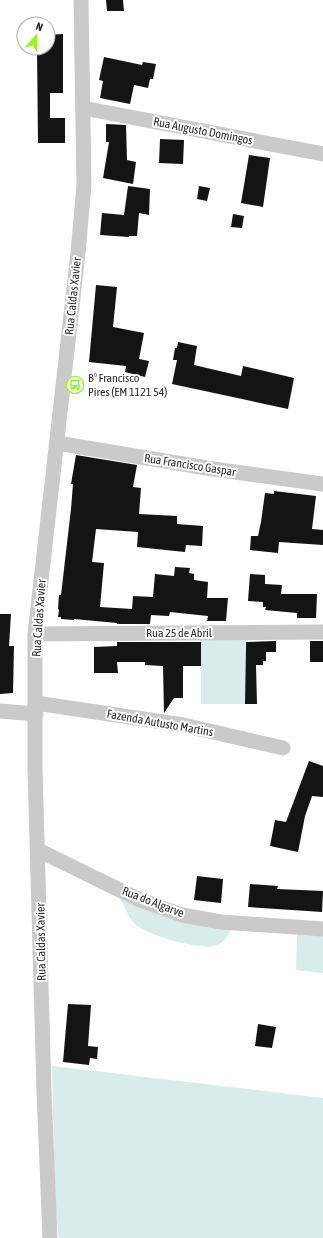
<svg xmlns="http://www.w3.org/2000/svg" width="323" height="1238" font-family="'Asap Condensed',sans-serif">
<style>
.green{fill:#d9ecec}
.building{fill:#141414}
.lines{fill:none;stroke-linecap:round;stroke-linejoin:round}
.street{stroke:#cacaca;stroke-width:15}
.labels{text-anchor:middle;stroke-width:4;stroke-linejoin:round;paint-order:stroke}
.street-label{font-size:12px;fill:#2d2d2d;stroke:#fff}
.poi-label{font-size:12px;fill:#2d2d2d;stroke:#fff;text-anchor:start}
</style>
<rect width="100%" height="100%" fill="#fff"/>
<path class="green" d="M201 640H245V704H201Z
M116 894 231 929C228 937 223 943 215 946 200 950 147 935 136 925 126 916 125 903 116 894Z
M297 935 323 936V973L296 970Z
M52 1066 323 1098V1238H59L55 1205Z"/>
<path class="building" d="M106 0H123L124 11H107Z
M63 34V93H50V118H65V143H38L37 48H48V35Z
M104 57 142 65 143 62 156 64 153 79H150L148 88 134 85 130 104 100 98 103 81 99 80Z
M106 124 126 125 127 160 136 162 133 184 103 178 109 142H106Z
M160 139 184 140 183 164 159 163Z
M249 155 270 158 263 207 241 203Z
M128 186 150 189 149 215 139 213 137 236H129V237L100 235 102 213 124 215Z
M199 186 210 188 207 201 197 199Z
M233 214 244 216 242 228 231 227Z
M96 285 117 287 113 327 144 333 139 359 149 361 145 377 125 372 126 366 89 362Z
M178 342 197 346 194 365 241 376 243 366 294 378 288 409 172 384 177 360H173L175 348H177Z
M76 455 137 465 133 487 141 488 139 514 177 516V524L203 526 202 546 186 545 185 552 137 547 138 532 96 529 92 562 104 563 100 607 132 609 133 596 153 597 155 574 174 576 175 567 190 568 189 573 194 574V580L208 582 207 598H228L226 621H207L208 616 170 612 169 616 151 615 150 624H117V623L74 619V620L61 619V617H58L59 610 58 609 59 595H61L71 509 73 484H71Z
M274 491 316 496 312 529 323 530V545L279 542 278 553 250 550 251 536H258L261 522 265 493 274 494Z
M250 574 265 575V584L282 585 281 594H317L316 618H297V613L265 610 266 607H263V602L248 601Z
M0 614H11L9 646H14L13 693 0 694Z
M276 641V652H266V661H263V665H256L257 704H245L246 642Z
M310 641H323V662H310Z
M117 642H201V666H183V698H174L164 713 163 666 145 665V662H117L118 673H94V647L117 646Z
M309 761 323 766V797L312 796 305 816 298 852 270 846 275 820 286 822Z
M197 876 223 879 221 903 194 900Z
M250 884 278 886 277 889 323 891 322 912 248 907Z
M68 1004 91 1005 88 1046 98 1047 97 1059 90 1058 89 1065 63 1062Z
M258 1024 276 1027 272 1048 255 1046Z"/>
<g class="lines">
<path class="street" d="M83 108 323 154
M57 443 213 469 323 484
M35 634 323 632
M36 703 183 725 283 748
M0 711 36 714
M38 850 140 900 182 915 221 922 323 929
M50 1238 44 1091 35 769V634L78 253 84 185 81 0"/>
</g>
<defs>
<symbol id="bus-ring" viewBox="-11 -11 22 22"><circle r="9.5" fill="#fff" stroke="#96f420" stroke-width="1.5"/><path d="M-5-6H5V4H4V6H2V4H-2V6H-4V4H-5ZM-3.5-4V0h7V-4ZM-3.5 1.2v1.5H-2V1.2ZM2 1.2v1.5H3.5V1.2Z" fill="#96f420"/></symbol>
</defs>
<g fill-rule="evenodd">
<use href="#bus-ring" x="65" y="375" width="20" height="20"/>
</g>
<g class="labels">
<g class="street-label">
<text transform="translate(203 131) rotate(11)" y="4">Rua Augusto Domingos</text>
<text transform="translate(73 296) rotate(-84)" y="4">Rua Caldas Xavier</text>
<text transform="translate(190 465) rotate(9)" y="4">Rua Francisco Gaspar</text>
<text transform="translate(39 618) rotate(-86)" y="4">Rua Caldas Xavier</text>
<text x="179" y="637">Rua 25 de Abril</text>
<text transform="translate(160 723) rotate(10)" y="4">Fazenda Autusto Martins</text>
<text transform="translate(153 902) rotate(21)" y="4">Rua do Algarve</text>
<text transform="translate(41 942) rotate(-91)" y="4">Rua Caldas Xavier</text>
</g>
<g class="poi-label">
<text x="88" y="382">Bº Francisco<tspan x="88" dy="14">Pires (EM 1121 54)</tspan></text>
</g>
</g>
<g transform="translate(36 36) rotate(20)"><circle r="19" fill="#ffffff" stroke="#ababab"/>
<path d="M0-3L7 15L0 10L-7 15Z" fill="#96f420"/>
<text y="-6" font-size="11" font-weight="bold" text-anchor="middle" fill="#2d2d2d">N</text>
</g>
</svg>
